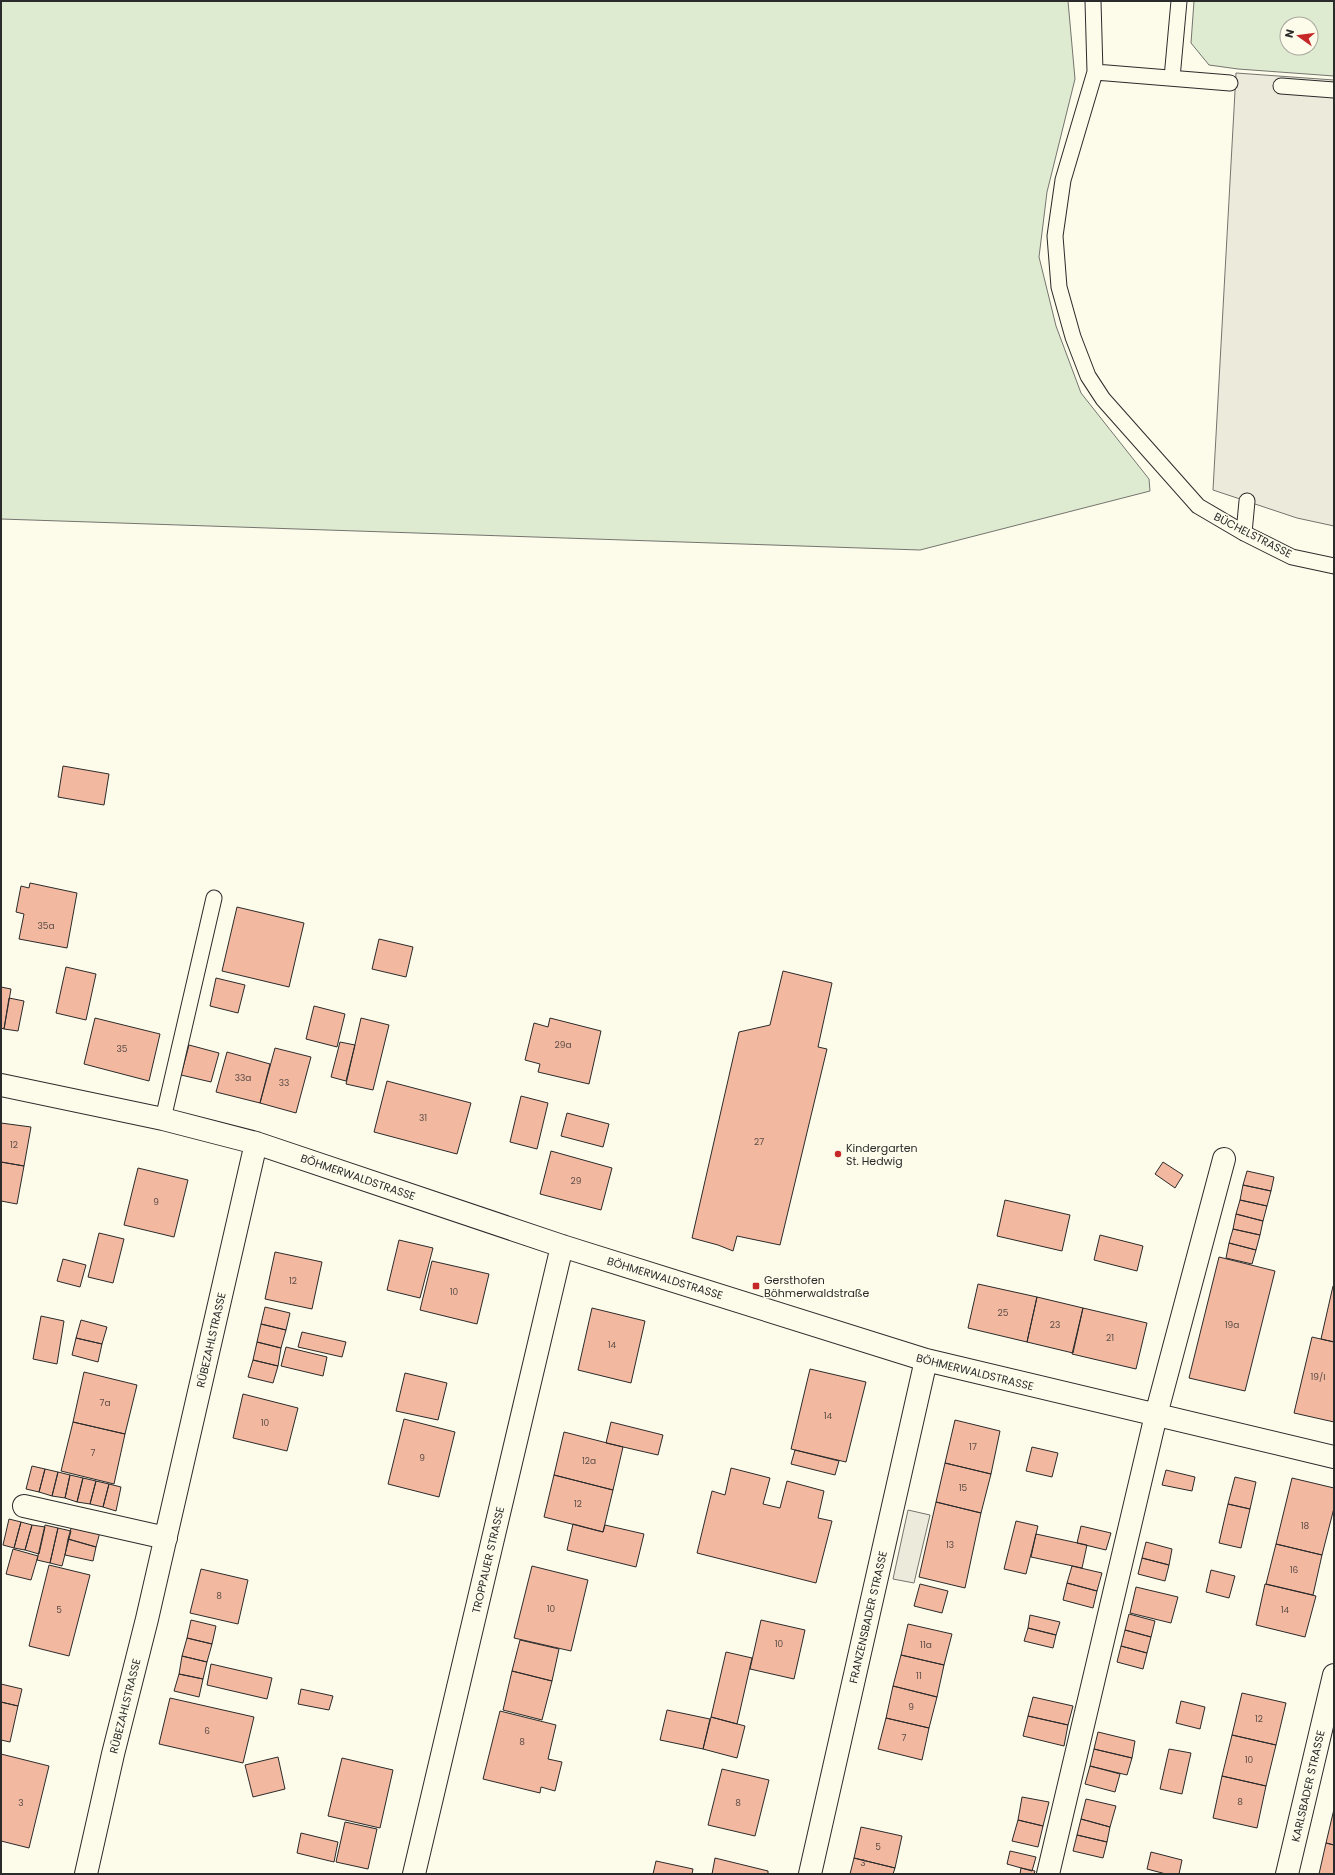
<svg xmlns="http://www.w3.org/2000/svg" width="1335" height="1875" font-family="Poppins,sans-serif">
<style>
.green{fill:#deebd1;stroke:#74746e;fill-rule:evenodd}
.parking{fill:#eceadb;stroke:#74746e}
.building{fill:#f2b8a0;stroke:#2b2b2b}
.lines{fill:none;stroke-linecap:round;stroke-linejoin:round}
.lane-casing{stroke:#2b2b2b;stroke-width:17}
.street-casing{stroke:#2b2b2b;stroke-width:24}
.lane{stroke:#fdfbea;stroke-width:15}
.street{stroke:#fdfbea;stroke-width:22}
.poi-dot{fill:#c62828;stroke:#fdfbea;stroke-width:1.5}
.labels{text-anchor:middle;stroke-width:3;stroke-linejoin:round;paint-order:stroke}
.number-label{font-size:9px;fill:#5d4e48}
.street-label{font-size:11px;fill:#2b2b2b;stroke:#fdfbea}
.poi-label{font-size:11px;fill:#2b2b2b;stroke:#fdfbea;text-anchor:start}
</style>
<rect width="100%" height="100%" fill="#fdfbea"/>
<path class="green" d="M1 1H1068L1075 79 1047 192 1039 257 1056 326 1081 393 1149 479 1150 491 920 550 1 519Z
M1194 1H1334V76L1238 69 1209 65 1191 43ZM1287 24H1311V48H1287Z"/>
<path class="parking" d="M1236 73 1334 80V526L1297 518 1213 490Z
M908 1510 930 1515 914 1583 893 1579Z"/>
<path class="building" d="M63 766 109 774 104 805 58 797Z
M30 883 77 893 67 948 19 939 24 914 16 912 21 886 29 888Z
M237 907 304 923 289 987 222 971Z
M379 939 413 947 406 977 372 969Z
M66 967 96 974 86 1020 56 1013Z
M783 971 832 983 818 1047 827 1049 780 1245 737 1236 733 1251 718 1245 692 1238 739 1032 770 1025Z
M216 978 245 985 238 1013 210 1006Z
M1 987 11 989 4 1029 1 1028Z
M9 998 24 1001 18 1031 4 1029Z
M314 1006 345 1014 337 1047 306 1039Z
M95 1018 160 1034 149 1081 84 1064Z
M361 1018 389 1025 373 1090 346 1084Z
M550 1018 601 1031 589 1084 538 1072 540 1064 525 1060 534 1023 548 1027Z
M340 1042 355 1045 346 1081 331 1077Z
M189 1045 219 1053 211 1082 181 1075Z
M275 1048 311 1057 296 1113 260 1103Z
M227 1052 270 1064 260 1103 216 1092Z
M387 1081 471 1103 457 1154 374 1132Z
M521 1096 548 1103 537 1149 510 1142Z
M567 1113 609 1124 603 1147 561 1136Z
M1 1123 31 1127 24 1166 1 1162Z
M551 1151 612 1168 601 1210 540 1194Z
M1 1162 24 1166 17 1204 1 1201Z
M1163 1162 1183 1175 1175 1188 1155 1174Z
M138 1168 188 1180 174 1237 124 1225Z
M1247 1171 1274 1177 1271 1191 1243 1185Z
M1243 1185 1271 1191 1267 1206 1240 1200Z
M1005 1200 1070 1215 1062 1251 997 1236Z
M1240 1200 1267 1206 1263 1221 1236 1214Z
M1236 1214 1263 1221 1260 1235 1233 1229Z
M1233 1229 1260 1235 1256 1250 1229 1243Z
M99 1233 124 1239 113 1283 88 1277Z
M1100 1235 1143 1246 1137 1271 1094 1260Z
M399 1240 433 1248 420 1298 387 1290Z
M1229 1243 1256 1250 1252 1264 1226 1258Z
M275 1252 322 1262 312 1309 265 1299Z
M1219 1257 1275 1271 1245 1391 1189 1378Z
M63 1259 86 1265 80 1287 57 1281Z
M432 1261 489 1274 477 1324 420 1310Z
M978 1284 1037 1297 1027 1342 968 1328Z
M1333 1286H1334V1342L1321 1339Z
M1037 1297 1083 1308 1073 1353 1027 1342Z
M265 1307 290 1313 286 1330 261 1324Z
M592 1308 645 1321 631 1383 578 1370Z
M1083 1308 1147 1323 1136 1369 1072 1354Z
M41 1316 64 1321 57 1364 33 1359Z
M81 1320 107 1327 102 1344 76 1338Z
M261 1324 286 1330 281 1348 257 1342Z
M302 1332 346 1342 342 1357 298 1347Z
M1312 1337 1334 1342V1422L1294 1413Z
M76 1338 102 1344 98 1362 72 1355Z
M257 1342 281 1348 278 1366 253 1360Z
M286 1347 327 1357 323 1376 281 1366Z
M253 1360 278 1366 273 1383 248 1377Z
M810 1369 866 1382 846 1462 791 1449Z
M84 1372 137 1385 125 1434 73 1422Z
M405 1373 447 1383 438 1420 396 1411Z
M243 1394 298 1408 287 1451 233 1438Z
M404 1419 455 1432 439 1497 388 1484Z
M955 1420 1000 1431 991 1474 945 1463Z
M73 1422 125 1434 114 1484 61 1471Z
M611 1422 663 1435 658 1455 606 1443Z
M564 1432 623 1447 613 1490 554 1475Z
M1032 1447 1058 1453 1052 1477 1026 1471Z
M795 1450 839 1461 835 1475 791 1464Z
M945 1463 991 1474 981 1513 936 1502Z
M32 1466 45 1469 39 1492 26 1489Z
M731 1468 770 1478 763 1504 780 1508 787 1481 824 1491 818 1518 832 1521 816 1583 697 1553 712 1491 725 1495Z
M45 1469 58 1472 52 1496 39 1492Z
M1166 1470 1195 1477 1192 1491 1162 1485Z
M58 1472 70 1475 65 1498 52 1496Z
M70 1475 83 1478 77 1502 65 1498Z
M554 1475 613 1490 603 1532 544 1517Z
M1235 1477 1256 1482 1250 1509 1228 1504Z
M83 1478 96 1481 90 1504 77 1502Z
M1292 1478 1334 1488V1508L1322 1555 1276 1544Z
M96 1481 109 1484 103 1507 90 1504Z
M109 1484 121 1487 116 1511 103 1507Z
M936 1502 981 1513 965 1588 919 1577Z
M1228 1504 1250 1509 1241 1548 1219 1543Z
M9 1519 21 1522 14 1548 3 1545Z
M1016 1521 1038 1526 1026 1574 1004 1569Z
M21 1522 32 1525 25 1550 14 1548Z
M573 1524 603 1532 605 1525 644 1534 636 1567 567 1550Z
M32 1525 45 1527 39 1554 25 1550Z
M45 1525 58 1528 50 1563 37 1560Z
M72 1525 100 1532 96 1547 68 1539Z
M1081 1526 1111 1533 1106 1550 1077 1543Z
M58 1528 71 1531 62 1566 50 1563Z
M1036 1534 1087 1545 1082 1568 1031 1557Z
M68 1539 96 1547 93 1561 65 1555Z
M1146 1542 1172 1549 1169 1565 1142 1558Z
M1276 1544 1322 1555 1313 1595 1266 1584Z
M13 1549 38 1556 31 1580 6 1574Z
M1142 1558 1169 1565 1165 1581 1138 1574Z
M49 1565 90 1575 69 1656 29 1646Z
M532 1566 588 1580 571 1651 514 1638Z
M1072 1566 1102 1573 1097 1591 1067 1583Z
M201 1569 248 1580 238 1624 190 1613Z
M1211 1570 1235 1576 1229 1598 1206 1592Z
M1067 1583 1097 1591 1093 1608 1063 1600Z
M920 1584 948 1591 942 1613 914 1606Z
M1265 1584 1316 1596 1305 1637 1256 1625Z
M1136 1587 1178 1597 1171 1623 1130 1613Z
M1129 1614 1155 1621 1151 1637 1125 1630Z
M1030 1615 1060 1622 1056 1635 1028 1628Z
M191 1620 216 1626 212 1644 187 1638Z
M761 1620 805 1630 794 1679 750 1669Z
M908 1624 952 1634 944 1665 901 1655Z
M1028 1628 1056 1635 1053 1648 1024 1641Z
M1125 1630 1151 1637 1147 1653 1121 1646Z
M187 1638 212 1644 207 1662 182 1656Z
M520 1640 559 1649 552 1681 512 1671Z
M1121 1646 1147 1653 1143 1669 1117 1662Z
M726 1652 752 1658 737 1724 711 1717Z
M901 1655 944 1665 937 1697 893 1686Z
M182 1656 207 1662 203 1679 179 1674Z
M211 1664 272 1678 267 1699 207 1685Z
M512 1671 552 1681 542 1720 503 1710Z
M179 1674 203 1679 199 1697 174 1691Z
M1 1684 22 1689 18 1706 1 1702Z
M893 1686 937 1697 929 1728 886 1718Z
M301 1689 333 1696 329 1710 298 1704Z
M1242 1693 1286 1703 1276 1745 1232 1735Z
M1033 1697 1073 1706 1068 1725 1028 1716Z
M170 1698 254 1717 243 1763 159 1744Z
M1181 1701 1205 1707 1200 1729 1176 1723Z
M1 1702 18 1706 10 1742 1 1740Z
M667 1710 710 1719 703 1749 660 1740Z
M500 1711 556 1725 548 1759 562 1762 555 1791 541 1787 540 1793 483 1779Z
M1028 1716 1068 1725 1064 1746 1023 1736Z
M711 1717 745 1726 737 1758 703 1749Z
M886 1718 929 1728 922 1760 878 1749Z
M1098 1732 1135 1741 1132 1758 1094 1749Z
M1232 1735 1276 1745 1266 1786 1222 1776Z
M1094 1749 1132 1758 1127 1775 1090 1766Z
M1169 1749 1191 1753 1182 1794 1160 1789Z
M1 1754 49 1766 29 1848 1 1841Z
M278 1757 285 1789 253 1797 245 1765Z
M342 1758 393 1770 380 1828 328 1816Z
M1090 1766 1120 1774 1115 1792 1085 1784Z
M722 1769 769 1780 755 1836 708 1825Z
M1222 1776 1266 1786 1257 1828 1213 1818Z
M1022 1797 1049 1802 1043 1826 1018 1820Z
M1086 1799 1116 1806 1110 1827 1081 1819Z
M1334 1809V1845L1326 1843Z
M1081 1819 1110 1827 1107 1842 1077 1835Z
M1018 1820 1043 1826 1038 1847 1012 1841Z
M345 1822 377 1829 368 1869 336 1862Z
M861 1827 902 1836 895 1868 854 1858Z
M301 1833 338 1842 334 1862 297 1853Z
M1077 1835 1107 1842 1103 1858 1073 1851Z
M1326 1843 1334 1845V1874H1319Z
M1010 1851 1036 1857 1032 1871 1007 1864Z
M1151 1852 1182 1860 1179 1874H1166L1147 1869Z
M715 1858 768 1871V1874H712Z
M854 1858 895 1868 893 1874H850Z
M656 1861 693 1869 692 1874H653Z
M1021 1868 1035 1871 1034 1874H1020Z"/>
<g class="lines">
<defs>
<path id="lane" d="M1093 1 1095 72 1063 180 1055 236 1059 287 1073 337 1088 376 1103 399 1198 506 1244 533 1292 557 1334 566
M1095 72 1230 83
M1172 78 1179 1
M1281 86 1334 90
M1244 533 1247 501
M163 1119 214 898"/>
<path id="street" d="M1 1085 163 1119 256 1143 562 1246 926 1360 1334 1457
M24 1506 166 1538
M86 1874 113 1754 147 1619 256 1143
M414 1874 562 1246
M810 1874 926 1360
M1048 1874 1156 1415 1224 1159
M1287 1874 1334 1675"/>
</defs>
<use href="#lane" class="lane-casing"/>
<use href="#street" class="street-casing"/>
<use href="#lane" class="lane"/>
<use href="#street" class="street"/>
</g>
<g class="poi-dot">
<circle cx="838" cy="1154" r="4"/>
<rect x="752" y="1282" width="8" height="8" rx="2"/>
</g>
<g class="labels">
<g class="number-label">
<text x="46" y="929">35a</text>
<text x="563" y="1048">29a</text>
<text x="122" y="1052">35</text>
<text x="243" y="1081">33a</text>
<text x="284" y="1086">33</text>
<text x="423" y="1121">31</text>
<text x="759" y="1145">27</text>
<text x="14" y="1148">12</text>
<text x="576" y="1184">29</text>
<text x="156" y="1205">9</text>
<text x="293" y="1284">12</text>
<text x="454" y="1295">10</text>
<text x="1003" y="1316">25</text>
<text x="1055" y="1328">23</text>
<text x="1232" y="1328">19a</text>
<text x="1110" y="1341">21</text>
<text x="612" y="1348">14</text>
<text x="1318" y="1380">19/I</text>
<text x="105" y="1406">7a</text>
<text x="828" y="1419">14</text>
<text x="265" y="1426">10</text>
<text x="973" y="1450">17</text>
<text x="93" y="1456">7</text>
<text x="422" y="1461">9</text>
<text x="589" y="1464">12a</text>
<text x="963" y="1491">15</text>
<text x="578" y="1507">12</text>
<text x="1305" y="1529">18</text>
<text x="950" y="1548">13</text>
<text x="1294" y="1573">16</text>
<text x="219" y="1599">8</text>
<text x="551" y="1612">10</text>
<text x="59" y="1613">5</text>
<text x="1285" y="1613">14</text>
<text x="779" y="1647">10</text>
<text x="926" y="1648">11a</text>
<text x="919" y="1679">11</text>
<text x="911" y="1710">9</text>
<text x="1259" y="1722">12</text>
<text x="207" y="1734">6</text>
<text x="904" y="1741">7</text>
<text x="522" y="1745">8</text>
<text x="1249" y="1763">10</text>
<text x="1240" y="1805">8</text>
<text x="21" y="1806">3</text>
<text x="738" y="1806">8</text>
<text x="878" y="1850">5</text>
<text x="863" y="1866">3</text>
</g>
<g class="street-label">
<text transform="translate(1253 535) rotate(27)" y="4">BÜCHELSTRASSE</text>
<text transform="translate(358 1177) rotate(19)" y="4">BÖHMERWALDSTRASSE</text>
<text transform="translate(665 1278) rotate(17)" y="4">BÖHMERWALDSTRASSE</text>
<text transform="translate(211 1340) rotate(-77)" y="4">RÜBEZAHLSTRASSE</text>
<text transform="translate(975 1372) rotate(14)" y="4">BÖHMERWALDSTRASSE</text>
<text transform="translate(488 1560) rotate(-77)" y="4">TROPPAUER STRASSE</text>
<text transform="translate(868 1617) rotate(-77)" y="4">FRANZENSBADER STRASSE</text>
<text transform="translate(125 1706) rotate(-76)" y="4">RÜBEZAHLSTRASSE</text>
<text transform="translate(1308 1786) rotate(-77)" y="4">KARLSBADER STRASSE</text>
</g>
<g class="poi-label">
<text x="846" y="1152">Kindergarten<tspan x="846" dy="13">St. Hedwig</tspan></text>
<text x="764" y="1284">Gersthofen<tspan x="764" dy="13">Böhmerwaldstraße</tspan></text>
</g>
</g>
<rect width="1335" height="1875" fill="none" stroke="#2b2b2b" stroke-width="4"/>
<g transform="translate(1299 36) rotate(284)"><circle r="19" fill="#fdfbea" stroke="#a9a89e"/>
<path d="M0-3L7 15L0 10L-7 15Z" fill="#c62828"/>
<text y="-6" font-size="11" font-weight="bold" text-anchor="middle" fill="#2b2b2b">N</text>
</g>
</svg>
